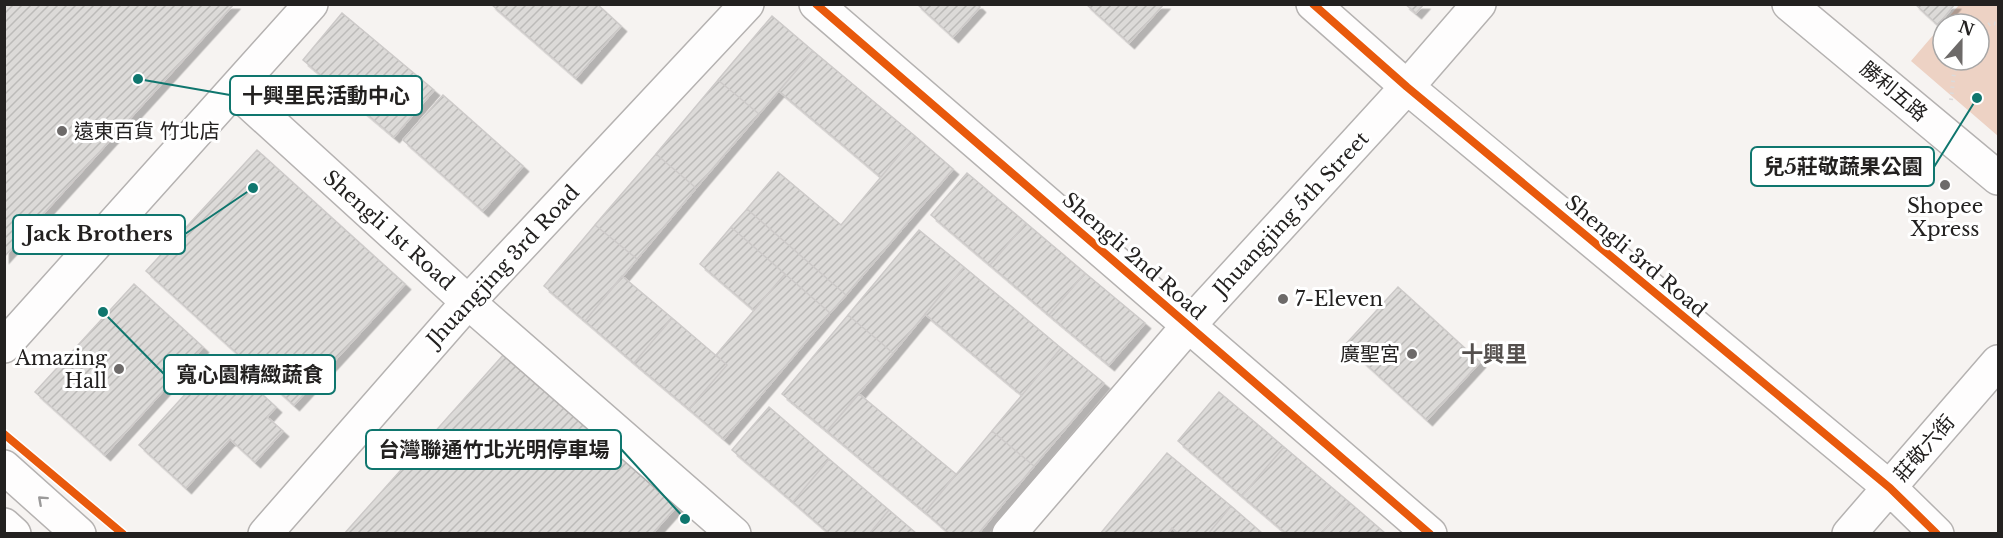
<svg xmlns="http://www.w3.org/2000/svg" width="2003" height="538" font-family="'Libre Baskerville','Noto Sans TC',serif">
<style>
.green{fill:#edd2c4;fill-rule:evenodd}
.building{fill:url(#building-hatch);stroke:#cdcac9;stroke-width:1.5;filter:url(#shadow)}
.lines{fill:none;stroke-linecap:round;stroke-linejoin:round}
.minor-casing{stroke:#b5b2b1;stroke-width:36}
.secondary-casing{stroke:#b5b2b1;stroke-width:36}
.path{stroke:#dcdada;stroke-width:4;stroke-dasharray:1.5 4.5;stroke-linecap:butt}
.minor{stroke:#fefdfd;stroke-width:33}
.secondary{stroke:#fefdfd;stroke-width:33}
.cycleway-casing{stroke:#fff;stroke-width:11}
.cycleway{stroke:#e8590c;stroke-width:8}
.oneway{stroke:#9b9a9a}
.poi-dot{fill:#6d6a69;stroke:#fff;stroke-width:2}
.labels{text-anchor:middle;stroke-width:6;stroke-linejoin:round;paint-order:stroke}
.street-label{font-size:20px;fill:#232120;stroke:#fff}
.poi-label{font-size:20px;fill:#232120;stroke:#fff;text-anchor:start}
.quarter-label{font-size:22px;font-weight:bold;fill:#544f4d;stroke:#fff}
.leader{fill:none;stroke:#0f766e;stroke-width:2}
.callout-dot{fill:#0f766e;stroke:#fff;stroke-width:2}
.callout{fill:#fff;stroke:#0f766e;stroke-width:2}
.callout-label{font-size:21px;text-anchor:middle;font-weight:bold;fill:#232120}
</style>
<defs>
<pattern id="building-hatch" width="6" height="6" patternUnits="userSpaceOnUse" patternTransform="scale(1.5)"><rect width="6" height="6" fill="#dcdad8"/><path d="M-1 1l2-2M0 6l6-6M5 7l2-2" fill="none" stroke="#bcbbb9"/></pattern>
<filter id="shadow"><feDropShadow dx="5.5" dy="5.5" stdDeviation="0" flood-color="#0004"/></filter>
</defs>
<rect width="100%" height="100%" fill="#f6f3f1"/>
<path class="green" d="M1959 5H1998V136L1911 61ZM1943 24H1979V60H1943Z"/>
<path class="building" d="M4 4H234L4 257Z
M491 4H597L621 26 576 78Z
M917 4H977L980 7 953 37Z
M1086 4H1164L1129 43Z
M1405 4H1424L1416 13Z
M1915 4H1955L1938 25Z
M342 13 434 90 394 137 303 60Z
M772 16 813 51 759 114 718 80Z
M813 51 915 136 881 177 779 91Z
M718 80 759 114 696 188 656 154Z
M443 95 523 166 483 211 403 140Z
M915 136 953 169 846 295 747 209 778 172 841 225Z
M257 150 405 284 294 405 146 271Z
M656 154 696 188 637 259 595 225Z
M967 173 1026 223 990 265 931 215Z
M747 209 846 295 830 313 731 227Z
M1026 223 1085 273 1049 315 990 265Z
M595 225 637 259 585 321 544 286Z
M731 227 785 274 754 310 700 264Z
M919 230 964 267 893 353 848 315Z
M964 267 1061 348 1022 395 925 314Z
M1085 273 1145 323 1109 365 1049 315Z
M785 274 830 313 724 439 689 409 727 365 716 355Z
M622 276 672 318 634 363 585 321Z
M134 284 203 347 105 455 35 392Z
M1398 287 1480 362 1427 420 1345 345Z
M848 315 893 353 827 431 782 394Z
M672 318 727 365 689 409 634 363Z
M1061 348 1104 383 1034 466 992 431Z
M504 354 676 507 652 534H344Z
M220 356 276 407 267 417 283 431 255 462 230 439 186 488 139 445Z
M1219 392 1284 447 1242 496 1178 441Z
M859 394 956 474 925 512 827 431Z
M769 407 829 459 793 502 732 450Z
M992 431 1034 466 978 534H950L925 512Z
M1284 447 1349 502 1321 534H1287L1242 496Z
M1167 453 1231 506 1208 534H1179L1172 528 1167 534H1100Z
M829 459 889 510 869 534H830L793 502Z
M1349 502 1386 534H1321Z
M1231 506 1263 534H1208Z
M889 510 917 534H869Z"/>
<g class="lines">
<defs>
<path id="minor" d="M816 4 1430 534
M1313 4 1407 87 1890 488 1937 534
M1789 4 1998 178
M235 90 468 302 734 534
M4 346 311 4
M4 467 79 534
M265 534 468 302 747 4
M1009 534 1189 325 1407 87 1479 4
M1849 534 1998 362"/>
<path id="secondary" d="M4 525 14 534"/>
</defs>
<use href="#minor" class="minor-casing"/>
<use href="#secondary" class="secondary-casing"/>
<path class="path" d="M1979 32 1991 23 1998 24
M1951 100 1954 73 1959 60"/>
<use href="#minor" class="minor"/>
<use href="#secondary" class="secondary"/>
<defs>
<path id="cycleway" d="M816 4 1430 534
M1313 4 1407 87 1890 488 1937 534
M4 434 123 534"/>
</defs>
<use href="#cycleway" class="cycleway-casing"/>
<use href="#cycleway" class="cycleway"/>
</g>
<defs><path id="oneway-chevron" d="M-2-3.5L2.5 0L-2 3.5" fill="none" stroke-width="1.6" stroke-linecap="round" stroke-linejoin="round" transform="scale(1.5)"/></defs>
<use class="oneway" href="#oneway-chevron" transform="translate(42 500) rotate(-138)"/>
<g class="poi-dot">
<circle cx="62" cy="131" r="6"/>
<circle cx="1945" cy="185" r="6"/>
<circle cx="1283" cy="299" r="6"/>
<circle cx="1412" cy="354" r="6"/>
<circle cx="119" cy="369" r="6"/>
</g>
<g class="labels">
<g class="street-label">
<text transform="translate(1894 91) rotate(40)" y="7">勝利五路</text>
<text transform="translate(1291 214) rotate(-47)" y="7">Jhuangjing 5th Street</text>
<text transform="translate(389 230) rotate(42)" y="7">Shengli 1st Road</text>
<text transform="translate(1134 256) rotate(41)" y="7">Shengli 2nd Road</text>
<text transform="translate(1636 256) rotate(40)" y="7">Shengli 3rd Road</text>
<text transform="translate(503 266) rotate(-47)" y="7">Jhuangjing 3rd Road</text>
<text transform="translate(1924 448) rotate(-49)" y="7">莊敬六街</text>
</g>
<g class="poi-label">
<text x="74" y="138">遠東百貨 竹北店</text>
<text x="1945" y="213" text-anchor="middle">Shopee<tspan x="1945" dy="23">Xpress</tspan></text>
<text x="1295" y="306">7-Eleven</text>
<text x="1400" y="361" text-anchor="end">廣聖宮</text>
<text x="107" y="365" text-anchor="end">Amazing<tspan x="107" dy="23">Hall</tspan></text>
</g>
<g class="quarter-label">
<text x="1494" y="362">十興里</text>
</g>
</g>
<path class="leader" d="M138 79L230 95M1977 98L1934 167M253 188L185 234M103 312L164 374M685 519L621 449"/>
<g class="callout-dot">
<circle cx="138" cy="79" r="6"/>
<circle cx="1977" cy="98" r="6"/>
<circle cx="253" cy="188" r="6"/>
<circle cx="103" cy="312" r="6"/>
<circle cx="685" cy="519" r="6"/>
</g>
<g class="callout">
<rect x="230" y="76" width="192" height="39" rx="6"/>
<rect x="1751" y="147" width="183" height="39" rx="6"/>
<rect x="13" y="215" width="172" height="39" rx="6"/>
<rect x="164" y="355" width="171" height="39" rx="6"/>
<rect x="366" y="430" width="255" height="39" rx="6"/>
</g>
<g class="callout-label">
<text x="326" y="103">十興里民活動中心</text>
<text x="1843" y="174">兒5莊敬蔬果公園</text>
<text x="99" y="241">Jack Brothers</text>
<text x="250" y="382">寬心園精緻蔬食</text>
<text x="494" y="457">台灣聯通竹北光明停車場</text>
</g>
<rect width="2003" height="538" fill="none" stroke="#232120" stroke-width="12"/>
<g transform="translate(1961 42) rotate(21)"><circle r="28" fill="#ffffff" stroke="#a7a6a6" stroke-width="1.5"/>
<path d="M0-4.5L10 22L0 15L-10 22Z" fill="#6d6a69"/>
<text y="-9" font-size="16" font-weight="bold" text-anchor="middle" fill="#232120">N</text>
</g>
</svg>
